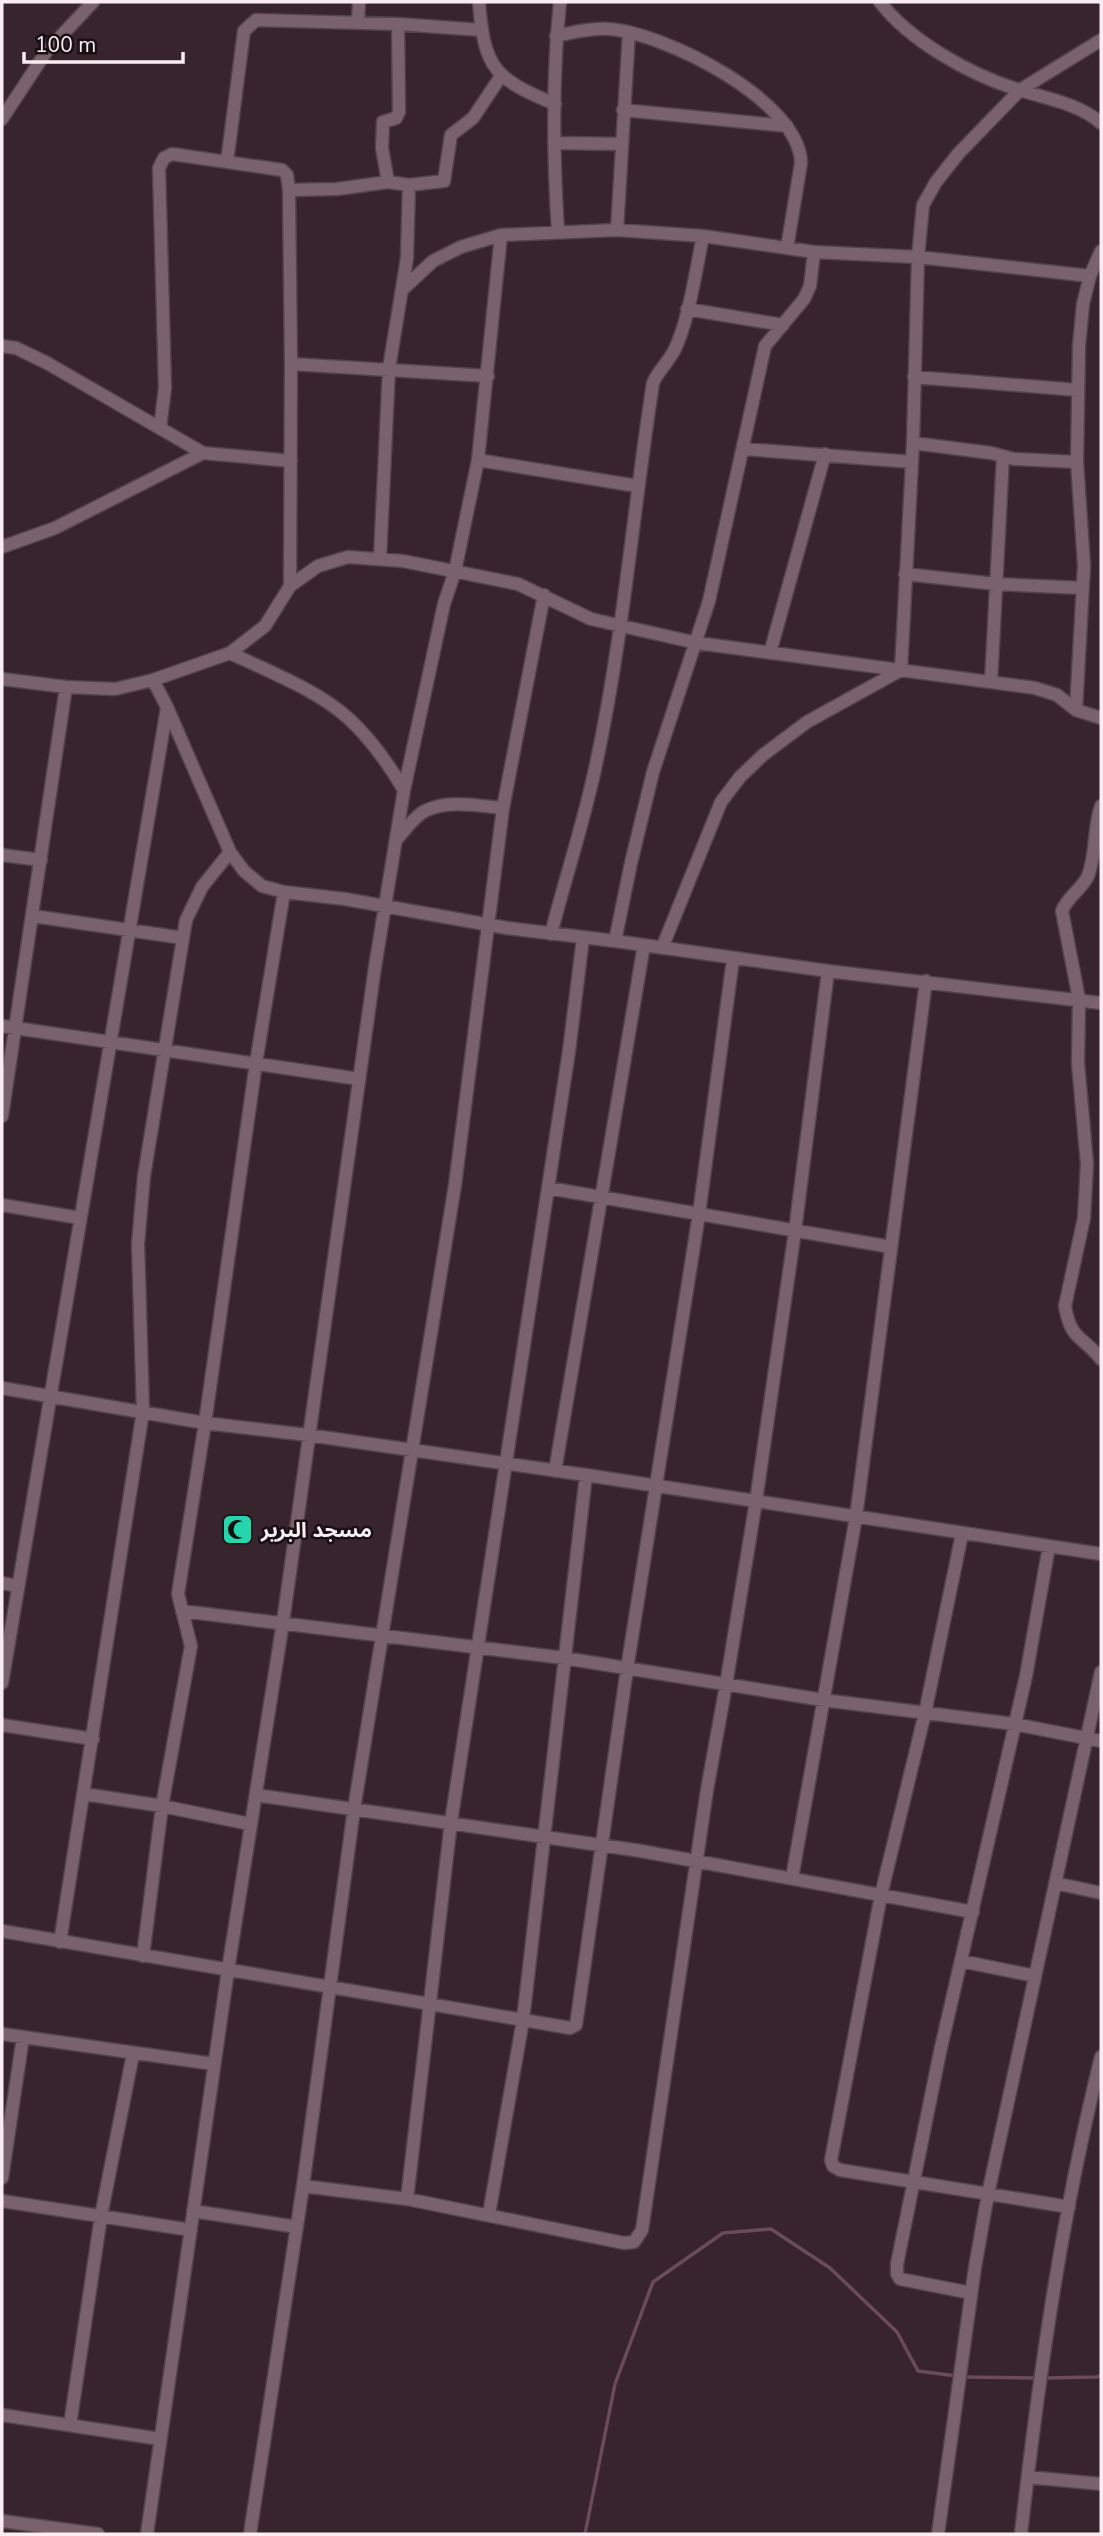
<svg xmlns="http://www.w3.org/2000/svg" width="1103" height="2536" font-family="'Nunito Sans','Noto Sans Arabic',sans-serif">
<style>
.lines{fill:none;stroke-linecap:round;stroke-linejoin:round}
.stream{stroke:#6a4b5b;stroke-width:3.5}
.minor-casing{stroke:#53434a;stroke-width:15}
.minor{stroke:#79626b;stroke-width:12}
.labels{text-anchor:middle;stroke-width:5;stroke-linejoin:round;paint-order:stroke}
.poi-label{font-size:21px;font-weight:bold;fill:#faedf2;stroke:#191014;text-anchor:start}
</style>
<rect width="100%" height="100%" fill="#38242c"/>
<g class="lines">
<path class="stream" d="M964 2377 1037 2378
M1045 2378 1097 2377 1101 2375
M585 2534 615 2384 653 2282 723 2233 771 2229 830 2268 897 2332 918 2371 957 2376"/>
<defs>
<path id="minor" d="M479 2C484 69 495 79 555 104
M880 2C910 41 969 74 1016 89 1044 98 1078 103 1101 123
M358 23 359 2
M556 36C574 32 591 28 609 29 665 33 800 101 801 163L787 248
M623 110 787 126
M2 119 46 52 93 2
M554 143 621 144
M227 162 244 31 256 20 398 24 481 30
M388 182 382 148 383 122 396 118 399 112 398 24
M289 190 337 189 388 182 409 185 444 181 451 135 473 118 501 76
M617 230 629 32
M558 231C553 155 552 78 560 2
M404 288 433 261 461 247 501 235 617 230 703 236 814 252 918 257 1090 276
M687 309 783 325
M2 346 16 348 47 363 203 453 291 461
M291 364 488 376
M914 377 1078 390
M160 428 165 388 159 168 164 158 172 154 282 170 287 175 289 190 291 364 290 586
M913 443 991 453 1014 459 1077 462
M744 449 912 462
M478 460 637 486
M2 547 55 528 203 453
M380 558 389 368 407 258 409 185
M905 574 996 584 1083 588
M230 653C268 671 317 690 348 718 371 739 388 763 404 790
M770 653 825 454
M2 679 66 687 115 689 153 680 230 653 265 626 290 586 318 566 348 557 403 561 518 584 591 619 697 643 1035 688 1057 695 1076 710 1101 718
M153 680 167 707 230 852 244 871 262 886 284 892 345 899 507 928 615 941 828 971 1101 1003
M991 682 1003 456
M1076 710 1084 565 1077 462 1079 346 1083 304 1090 276 1101 251
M1101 806C1093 829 1097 852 1088 876 1082 889 1067 897 1062 911L1079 999 1078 1063 1087 1164 1084 1218 1065 1306C1071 1341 1082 1335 1101 1359
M397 839C405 830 415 816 425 811 447 799 480 806 503 808
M2 855 41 860
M33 916 183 938
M551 934C565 879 583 825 595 769 623 642 633 511 653 383 658 371 668 362 674 351 689 321 696 269 703 236
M615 941 631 863 653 772 709 601 765 346 804 299 810 286 814 252
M662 948 721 802 740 777 763 755 807 722 901 670 913 443 918 257 923 205 936 182 958 154 1020 90 1101 40
M2 1026 359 1079
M2 1116 66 687
M548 1188 891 1247
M2 1205 80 1218
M2 1388 205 1423 308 1435 586 1475 1101 1554
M555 1471 644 945
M962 1534 925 1713 881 1895 831 2160 833 2166 840 2170 1069 2207
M2 1583 17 1586
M182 1611 564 1658 823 1700 1014 1724 1101 1741
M2 1683 167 708
M2 1725 93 1739
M84 1794 162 1806 250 1824
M256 1795 641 1851 973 1912
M792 1878 856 1517 926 981
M1055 1883 1101 1893
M2 1931 570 2028 576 2025 627 1669 699 1214 733 959
M60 1942 143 1411 138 1244 144 1176 186 920 202 887 230 852
M143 1956 162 1806 191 1646 178 1594 205 1423 256 1063 284 892
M961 1961 1035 1976
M2 2034 214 2064
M2 2178 23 2037
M303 2186 407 2199 624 2243 634 2242 642 2230 707 1790 726 1685 756 1501 795 1231 828 971
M407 2199 451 1822 569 1051 583 938
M2 2201 191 2230
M193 2211 297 2227
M489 2214 523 2020 586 1475
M971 2293 900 2279 897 2274V2264L940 2052 1026 1676 1049 1546
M2 2415 160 2439
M70 2425 101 2216 133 2054
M1028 2477 1101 2484
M2 2521 98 2534
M147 2534 228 1970 283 1622 375 967 404 790 444 604 455 571 478 460 501 235
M250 2534 303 2186 354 1809 455 1185 503 808 544 595
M938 2534 975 2267 988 2194 1101 1672
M1021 2534C1039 2374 1062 2214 1101 2057"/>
</defs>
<use href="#minor" class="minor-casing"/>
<use href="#minor" class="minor"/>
</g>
<defs>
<symbol id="mosque-square" viewBox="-11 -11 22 22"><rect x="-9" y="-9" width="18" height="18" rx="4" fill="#27d5ad" stroke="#191014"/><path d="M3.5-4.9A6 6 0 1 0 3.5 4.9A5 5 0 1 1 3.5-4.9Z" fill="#111"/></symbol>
</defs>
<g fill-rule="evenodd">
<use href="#mosque-square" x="220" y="1512" width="35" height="35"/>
</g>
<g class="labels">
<g class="poi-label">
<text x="261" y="1537">مسجد البرير</text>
</g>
</g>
<rect width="1103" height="2536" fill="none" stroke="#faedf2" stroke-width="7"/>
<path d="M24 52v10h159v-10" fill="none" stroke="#faedf2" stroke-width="3.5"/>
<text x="35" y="52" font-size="21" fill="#faedf2" stroke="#191014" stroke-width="5" paint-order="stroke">100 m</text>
</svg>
